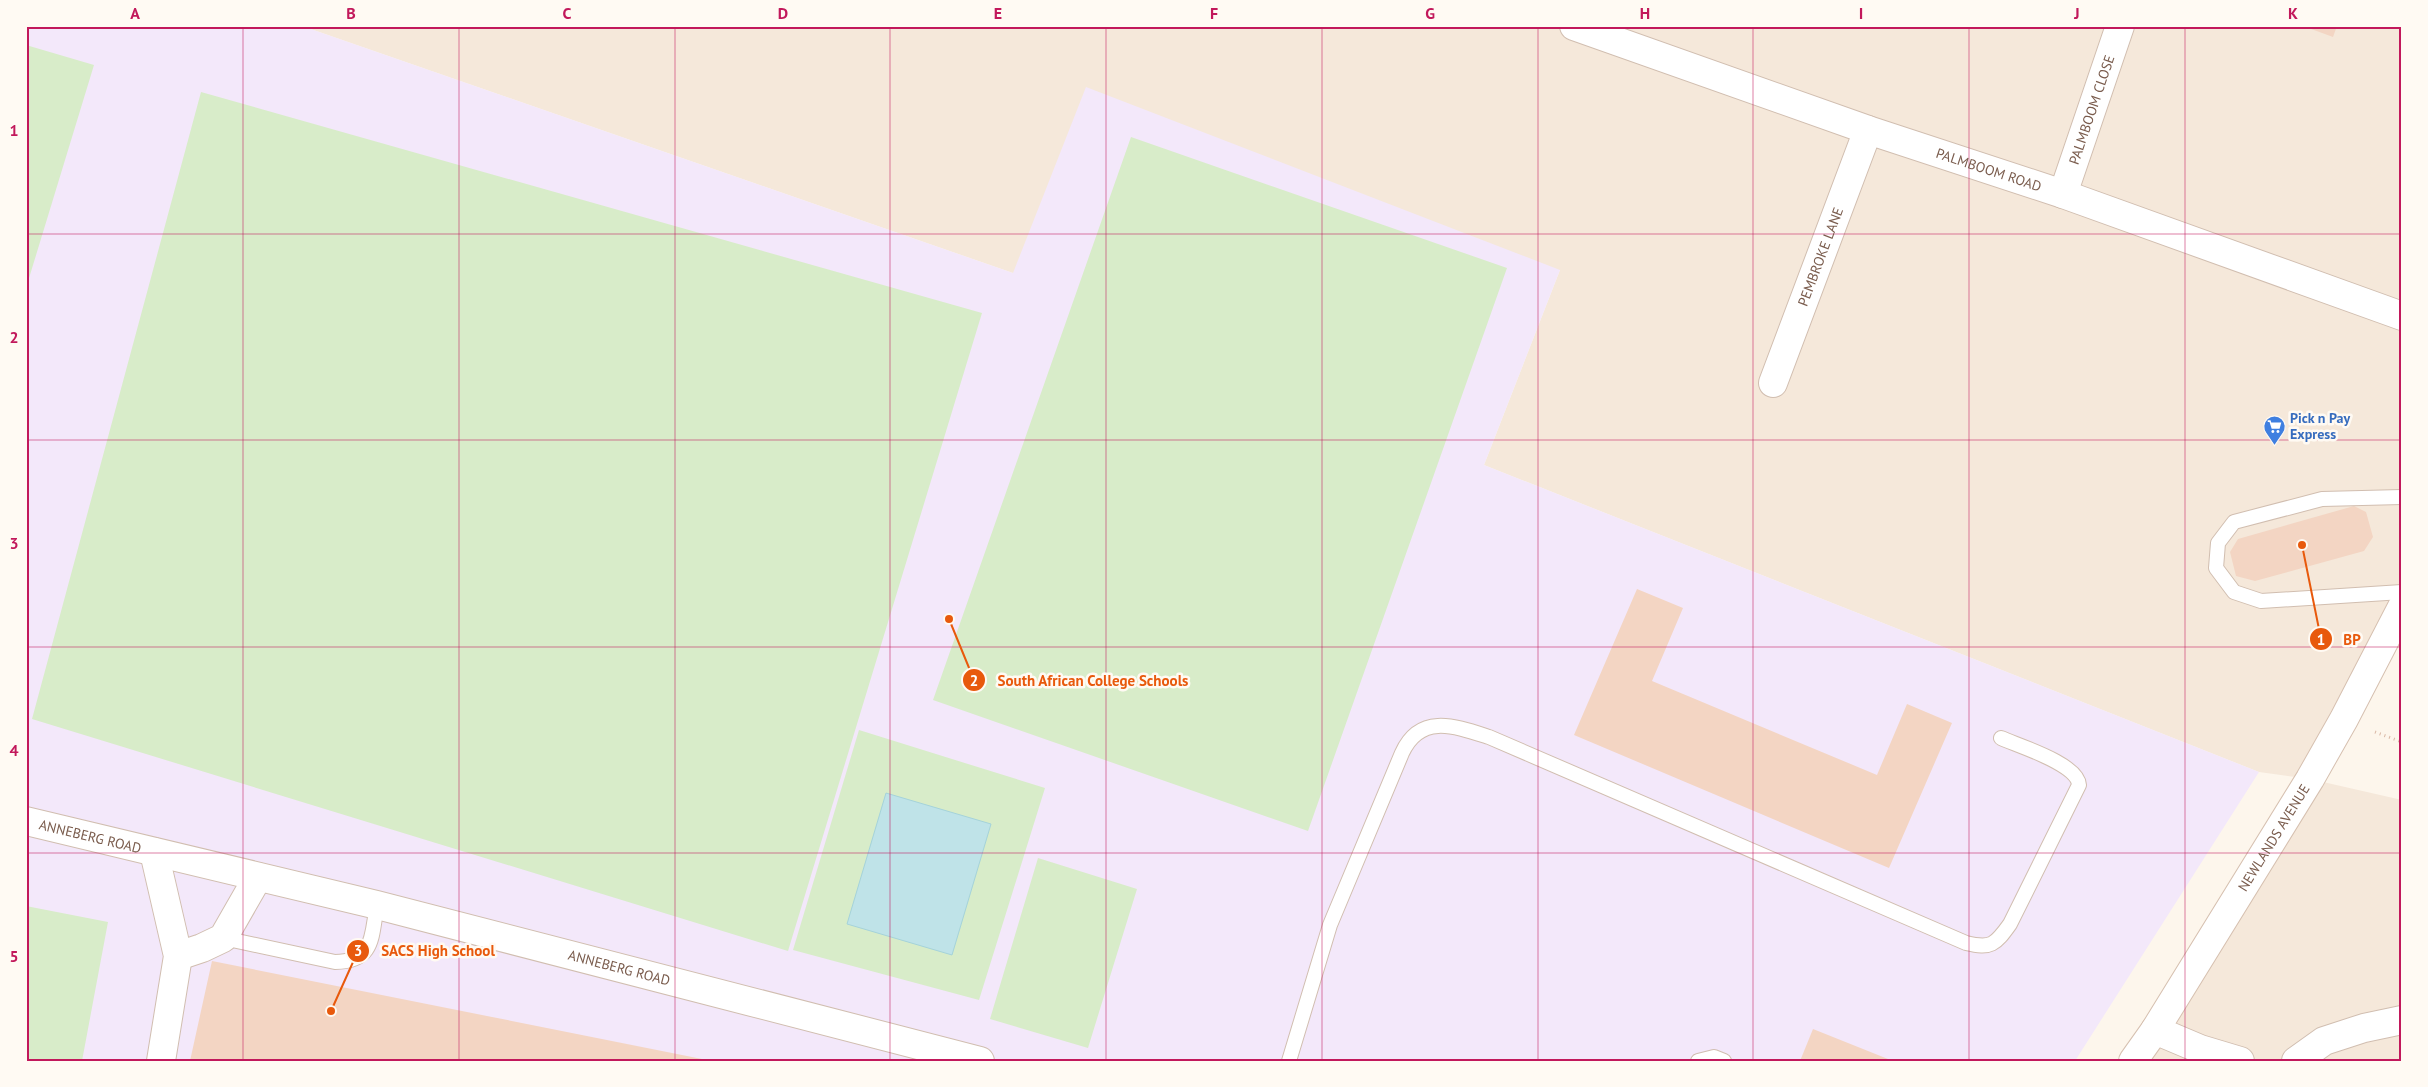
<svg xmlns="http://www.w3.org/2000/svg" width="2428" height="1087" font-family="'PT Sans',sans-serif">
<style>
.residential{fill:#f5e8da}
.education{fill:#f3e8fa}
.green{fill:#d8ecc9}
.water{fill:#bfe3e8;stroke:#a5d3da}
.building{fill:#f3d5c3}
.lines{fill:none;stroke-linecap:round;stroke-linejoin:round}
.lane-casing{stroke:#d1beb0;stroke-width:16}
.street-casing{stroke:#d1beb0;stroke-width:30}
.secondary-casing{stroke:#d6c0b0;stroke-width:30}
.path{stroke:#d9b8a5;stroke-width:3;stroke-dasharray:1 4;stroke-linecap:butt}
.lane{stroke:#fff;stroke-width:14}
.street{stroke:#fff;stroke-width:28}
.secondary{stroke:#fff;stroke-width:28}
.grid{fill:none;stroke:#c2185b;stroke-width:1;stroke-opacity:0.55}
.labels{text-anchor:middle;stroke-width:5;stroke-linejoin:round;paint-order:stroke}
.street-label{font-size:14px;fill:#7a5c4d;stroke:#fffaf3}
.shop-label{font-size:14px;font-weight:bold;fill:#366cbe;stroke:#fffaf3;text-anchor:start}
.leader{fill:none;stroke:#e8590c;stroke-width:2}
.callout-dot{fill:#e8590c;stroke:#fffaf3;stroke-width:2}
.mark-label{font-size:15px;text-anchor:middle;font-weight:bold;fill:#fff}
.callout-label{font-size:15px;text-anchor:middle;font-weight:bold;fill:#e8590c;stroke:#fffaf3;stroke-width:5;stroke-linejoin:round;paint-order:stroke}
.neatline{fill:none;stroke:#c2185b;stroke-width:2}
.grid-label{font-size:16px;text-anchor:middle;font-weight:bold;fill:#c2185b}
</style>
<rect width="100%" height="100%" fill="#fdf6ec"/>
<path class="residential" d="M302 26H2402V607L2310 779 2402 800V1061H2133L2309 779 2259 772 1484 465 1560 270 1013 273Z"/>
<path class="education" d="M26 26H302L1013 273 1086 87 1560 270 1484 465 2259 772 2075 1061H26Z"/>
<path class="green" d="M26 45 94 65 26 288Z
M201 92 982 313 788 951 32 719Z
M1131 137 1507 268 1308 831 933 700Z
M859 730 1045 788 979 1000 793 950Z
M1038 858 1137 889 1088 1048 990 1019Z
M26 906 108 922 82 1061H26Z"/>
<path class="water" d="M886 793 991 824 952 955 847 924Z"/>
<path class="building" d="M2303 26H2337L2333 37Z
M2354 506 2366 512 2373 537 2364 551 2255 581 2236 576 2230 552 2238 539Z
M1637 589 1683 608 1652 681 1877 775 1907 704 1952 723 1889 868 1574 735Z
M212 961 707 1060V1061H190Z
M1813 1029 1893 1061H1800Z"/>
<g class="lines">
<defs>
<path id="lane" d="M2402 497 2322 499 2234 522 2218 543 2216 568 2234 592 2261 601 2402 592
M223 938 335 962C375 961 371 937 377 905
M1289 1061 1330 925 1402 753C1420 713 1455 726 1489 737L1966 943C1991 949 1995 945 2010 924L2079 785C2078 764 2019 746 2001 738
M1698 1061 1714 1057 1724 1061"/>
<g id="street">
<path id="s1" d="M1574 26 1868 130 2063 194 2402 316"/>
<path id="s2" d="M2063 194 2120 26"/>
<path id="s3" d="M1773 383 1868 130"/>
<path id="s4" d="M26 821 377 905 980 1061"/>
<path d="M154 852 178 956 161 1061"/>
<path d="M178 956 202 948 223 938 258 877"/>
<path d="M2155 1030 2200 1049 2240 1061"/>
<path d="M2296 1061 2324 1041 2364 1028 2402 1020"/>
</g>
<g id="secondary">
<path id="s5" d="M2133 1061 2155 1030 2310 779 2344 719 2402 607"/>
</g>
</defs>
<use href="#lane" class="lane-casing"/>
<use href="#street" class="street-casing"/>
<use href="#secondary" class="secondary-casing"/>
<path class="path" d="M2375 732 2402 742"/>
<use href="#lane" class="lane"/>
<use href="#street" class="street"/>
<use href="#secondary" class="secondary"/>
</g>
<path class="grid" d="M243 26V1061M459 26V1061M675 26V1061M890 26V1061M1106 26V1061M1322 26V1061M1538 26V1061M1753 26V1061M1969 26V1061M2185 26V1061M26 234H2402M26 440H2402M26 647H2402M26 853H2402"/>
<defs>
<symbol id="supermarket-pin" viewBox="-11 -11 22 30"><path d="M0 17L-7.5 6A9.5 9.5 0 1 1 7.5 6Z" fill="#3f7fe0" stroke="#fffaf3"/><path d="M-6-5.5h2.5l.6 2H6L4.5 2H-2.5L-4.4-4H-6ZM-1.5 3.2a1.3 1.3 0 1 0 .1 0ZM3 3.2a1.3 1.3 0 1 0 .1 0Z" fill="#fff"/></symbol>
</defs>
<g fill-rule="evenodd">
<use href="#supermarket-pin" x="2262" y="414" width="25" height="34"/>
</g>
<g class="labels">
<g class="street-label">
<text dy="5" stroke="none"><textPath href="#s2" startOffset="89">PALMBOOM CLOSE</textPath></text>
<text dy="5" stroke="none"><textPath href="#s1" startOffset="439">PALMBOOM ROAD</textPath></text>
<text dy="5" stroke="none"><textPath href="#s3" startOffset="135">PEMBROKE LANE</textPath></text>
<text dy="5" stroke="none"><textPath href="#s4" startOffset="66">ANNEBERG ROAD</textPath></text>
<text dy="5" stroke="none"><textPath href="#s5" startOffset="264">NEWLANDS AVENUE</textPath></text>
<text dy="5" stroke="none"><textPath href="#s4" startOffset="611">ANNEBERG ROAD</textPath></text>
</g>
<g class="shop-label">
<text x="2290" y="423">Pick n Pay<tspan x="2290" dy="16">Express</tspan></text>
</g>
</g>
<path class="leader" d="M2302 545L2321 639M949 619L974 680M331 1011L358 951"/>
<g class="callout-dot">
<circle cx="2302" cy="545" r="5"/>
<circle cx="949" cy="619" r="5"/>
<circle cx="331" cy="1011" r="5"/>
<circle cx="2321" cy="639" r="12"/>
<circle cx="974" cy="680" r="12"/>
<circle cx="358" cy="951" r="12"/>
</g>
<g class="mark-label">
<text x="2321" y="645">1</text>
<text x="974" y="686">2</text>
<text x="358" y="956">3</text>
</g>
<g class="callout-label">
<text x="2352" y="645">BP</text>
<text x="1093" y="686">South African College Schools</text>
<text x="438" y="956">SACS High School</text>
</g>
<rect width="2428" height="1087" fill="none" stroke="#fffaf3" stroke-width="55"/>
<rect x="28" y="28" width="2372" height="1032" class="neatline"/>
<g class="grid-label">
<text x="135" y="19">A</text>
<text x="351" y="19">B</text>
<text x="567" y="19">C</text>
<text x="783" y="19">D</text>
<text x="998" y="19">E</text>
<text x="1214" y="19">F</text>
<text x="1430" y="19">G</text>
<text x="1645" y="19">H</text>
<text x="1861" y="19">I</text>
<text x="2077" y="19">J</text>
<text x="2293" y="19">K</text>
<text x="14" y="136">1</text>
<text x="14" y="343">2</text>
<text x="14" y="549">3</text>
<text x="14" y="756">4</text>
<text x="14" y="962">5</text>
</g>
</svg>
